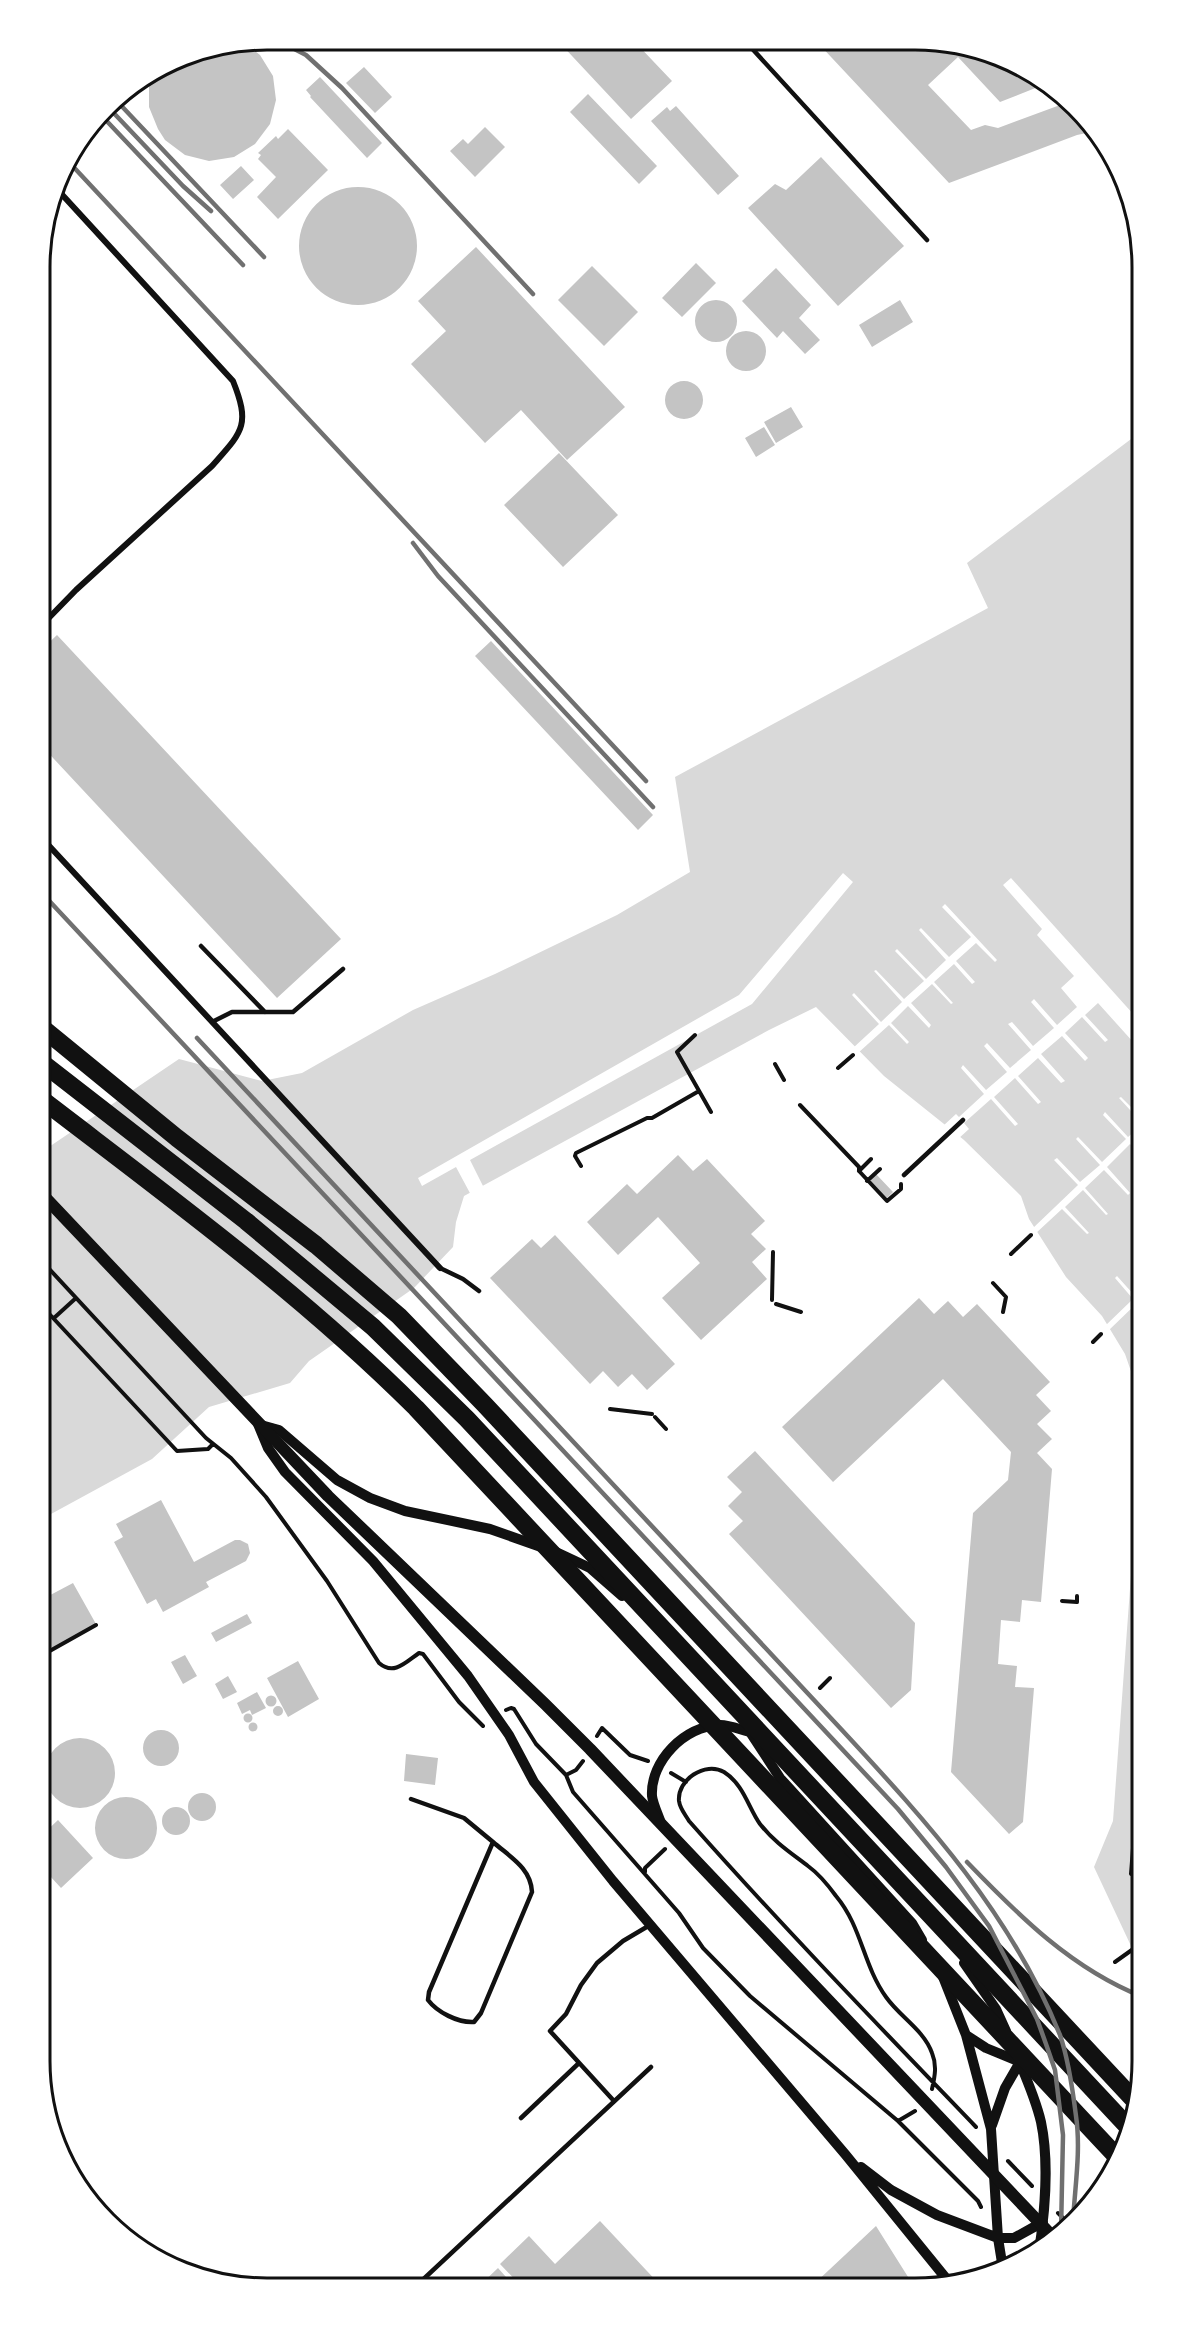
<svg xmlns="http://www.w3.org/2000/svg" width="1182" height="2327" font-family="Karla,sans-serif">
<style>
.water{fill:#d9d9d9}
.pier{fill:#fff}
.building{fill:#c4c4c4}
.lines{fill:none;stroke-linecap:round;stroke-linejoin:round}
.path{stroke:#111;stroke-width:4}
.service{stroke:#111;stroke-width:4.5}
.minor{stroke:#111;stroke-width:6}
.tertiary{stroke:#111;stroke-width:10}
.secondary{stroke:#111;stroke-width:12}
.motorway{stroke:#111;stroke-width:18}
.rail{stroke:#707070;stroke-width:4.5}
.rim{fill:none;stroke:#111;stroke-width:3}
</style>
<rect width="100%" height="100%" fill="#fff"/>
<path class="water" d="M1143 430V1406L1125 1354 1102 1316 1066 1277 1029 1219 1021 1196 964 1140 884 1076 816 1007 769 1030 464 1196 456 1222 453 1247 414 1288 309 1361 290 1383 209 1407 152 1459 40 1520V1153L179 1059 262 1081 302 1073 413 1010 495 974 617 915 690 872 675 777 988 608 967 563Z
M1143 1411V1964L1139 1963 1094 1867 1113 1821Z"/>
<path class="pier" d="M843 873 853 882 752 1004 470 1160 484 1188 471 1195 456 1167 422 1186 418 1178 739 995Z
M1011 878 1143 1025V1053L1098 1003 1085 1015 1108 1040 1105 1042 1082 1017 1065 1033 1088 1058 1085 1061 1062 1036 1041 1054 1065 1081 1061 1083 1038 1058 1018 1076 1041 1102 1038 1104 1015 1078 994 1097 1018 1124 1015 1126 991 1099 964 1123 969 1129 958 1139 943 1126 956 1114 959 1117 984 1094 961 1068 963 1065 986 1090 1007 1072 984 1046 987 1043 1010 1068 1031 1050 1008 1024 1012 1022 1033 1046 1054 1028 1031 1002 1034 999 1057 1025 1077 1007 1061 988 1074 976 1037 935 1042 929 1003 885Z
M945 904 997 960 995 962 976 943 956 961 975 982 972 984 954 964 934 982 953 1003 951 1004 932 984 911 1003 931 1025 929 1028 908 1006 891 1023 909 1042 907 1044 889 1025 858 1053 853 1048 879 1024 852 995 854 993 881 1022 902 1002 874 971 876 970 904 999 924 981 895 951 897 949 926 979 946 960 919 930 921 928 949 957 971 937 942 907Z
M1121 1097 1143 1119V1132L1132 1142 1143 1154V1158L1130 1144 1107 1167 1130 1193 1128 1195 1104 1170 1085 1188 1108 1214 1106 1215 1083 1190 1065 1207 1089 1233 1087 1234 1062 1209 1035 1234 1032 1229 1078 1185 1054 1160 1057 1158 1080 1182 1100 1165 1076 1139 1078 1137 1102 1162 1126 1139 1103 1115 1105 1112 1128 1137 1143 1124 1119 1098Z
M1117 1276 1135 1296 1143 1289 1141 1301 1143 1308 1137 1303 1108 1331 1105 1326 1133 1299 1115 1278Z"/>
<path class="building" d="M558 41H634L672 81 631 119Z
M817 42 960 43 1016 62 1048 83 1000 102 958 57 928 85 971 130 985 125 998 128 1071 101 1096 131 1077 135 949 183Z
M245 43 260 55 273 76 276 100 270 124 255 144 234 157 209 161 185 155 165 140 158 129 149 107V80L145 78 180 56Z
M364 67 392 97 375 113 346 83Z
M320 77 382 143 367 158 310 97 311 96 306 90Z
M588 94 657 166 639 184 570 112Z
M676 106 739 176 718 195 651 121 667 107 670 111Z
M485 127 505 147 475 177 450 151 463 139 468 144Z
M288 129 328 170 278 219 257 197 276 177 258 159 261 155 258 153 276 136 278 139Z
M821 157 904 246 838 306 748 208 775 184 786 190Z
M241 166 254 180 233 199 220 185Z
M299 246a59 59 0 1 1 118 0a59 59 0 1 1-118 0Z
M476 247 625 407 567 460 521 410 485 443 411 364 446 331 418 301Z
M696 263 716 283 682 317 662 298Z
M592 266 638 312 604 346 558 300Z
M776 268 811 305 799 318 820 340 805 354 783 331 777 338 742 301Z
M900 300 913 322 872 347 859 325Z
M695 321a21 21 0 1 1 42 0a21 21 0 1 1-42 0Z
M726 351a20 20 0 1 1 40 0a20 20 0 1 1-40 0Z
M665 400a19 19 0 1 1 38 0a19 19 0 1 1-38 0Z
M791 407 803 427 776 443 764 422Z
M764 427 775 445 756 457 745 438Z
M559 453 618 515 563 567 504 505Z
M57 635 341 939 277 998 40 744V651Z
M491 641 653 815 638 830 475 656Z
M678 1155 693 1171 707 1159 765 1221 751 1234 766 1249 752 1262 767 1279 701 1340 662 1298 700 1263 658 1217 618 1255 587 1222 627 1184 637 1194Z
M876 1174 893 1192 886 1199 869 1181Z
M555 1235 675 1364 647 1390 632 1374 618 1387 603 1371 590 1384 490 1278 532 1239 541 1248Z
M919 1298 934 1314 948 1301 963 1317 977 1304 1050 1382 1036 1395 1051 1411 1037 1424 1052 1439 1037 1453 1052 1469 1041 1602 1022 1600 1020 1622 1001 1620 998 1664 1017 1666 1015 1687 1034 1688 1023 1822 1009 1834 951 1772 973 1513 1008 1480 1011 1452 943 1379 833 1482 782 1427Z
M755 1451 915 1623 911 1690 891 1708 729 1534 743 1521 728 1506 742 1492 727 1477Z
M161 1500 194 1562 235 1540H240L248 1544 250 1553 246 1561 206 1582 209 1587 163 1612 156 1599 147 1604 114 1542 123 1537 116 1524Z
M73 1583 96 1624 39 1656V1601Z
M247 1614 252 1623 216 1642 211 1633Z
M185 1655 197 1676 183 1684 171 1662Z
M298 1661 319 1699 288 1717 267 1678Z
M228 1676 237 1692 223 1699 215 1684Z
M257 1692 266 1708 252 1715 250 1710 242 1714 237 1703Z
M265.5 1701a5.5 5.5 0 1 1 11 0a5.5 5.5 0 1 1-11 0Z
M273 1711a5 5 0 1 1 10 0a5 5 0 1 1-10 0Z
M243.5 1718a4.5 4.5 0 1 1 9 0a4.5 4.5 0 1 1-9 0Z
M248.5 1727a4.5 4.5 0 1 1 9 0a4.5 4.5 0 1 1-9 0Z
M143 1748a18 18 0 1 1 36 0a18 18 0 1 1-36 0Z
M45 1773a35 35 0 1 1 70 0a35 35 0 1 1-70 0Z
M406 1754 438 1758 435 1785 404 1781Z
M188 1807a14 14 0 1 1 28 0a14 14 0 1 1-28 0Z
M95 1828a31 31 0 1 1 62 0a31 31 0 1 1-62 0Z
M162 1821a14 14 0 1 1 28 0a14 14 0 1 1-28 0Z
M58 1820 93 1858 61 1888 39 1864V1838Z
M600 2221 662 2287H522L500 2264 529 2236 555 2264Z
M876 2226 915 2288H797L808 2278 814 2284Z
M498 2268 515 2287H478Z"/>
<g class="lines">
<path class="path" d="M695 1035 677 1052 711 1112
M775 1064 784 1080
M838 1068 853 1055
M800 1105 859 1167V1171L887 1201 901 1189V1184
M581 1166 575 1156 576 1153 647 1118H652L699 1091
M859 1171 871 1159
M867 1181 880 1169
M1011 1254 1031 1235
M40 1259 206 1438 231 1458 266 1497 327 1581 379 1663C394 1676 406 1662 419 1653L423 1654 459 1702 483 1726
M993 1283 1006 1297 1003 1312
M772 1300 773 1252
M40 1304 177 1451 208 1449 213 1444
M776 1304 801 1312
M54 1318 76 1298
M1093 1342 1101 1334
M610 1409 652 1414
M655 1417 666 1429
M1062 1601 1077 1602V1596
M39 1657 96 1625
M820 1688 830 1678
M506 1710 511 1708 514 1709 536 1744 566 1775 573 1792 679 1913 703 1948 750 1996 898 2121 915 2111
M597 1736 602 1728 630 1755 648 1761
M671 1773 686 1782
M566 1775 576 1770 583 1761
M645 1872V1868L665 1849
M1143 1875 1131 1874 1143 1720
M1115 1962 1143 1942
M932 2089C935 2076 937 2065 932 2053 924 2030 900 2017 886 1997 863 1965 862 1927 836 1896 828 1885 819 1874 808 1866 791 1853 774 1842 760 1824 748 1807 744 1785 724 1772 705 1761 677 1780 679 1801 680 1809 685 1814 689 1821 782 1926 879 2026 976 2127
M898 2121 978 2201 981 2207
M1008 2161 1032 2186
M1058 2213 1069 2224"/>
<path class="service" d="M746 42 927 240
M201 946 265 1012
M212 1022 232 1012H293L343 969
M904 1175 963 1120
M440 1268 463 1279 479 1291
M411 1799 464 1818 493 1842 429 1992 428 2000C437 2012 458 2023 474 2022L481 2013 532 1892C531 1868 510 1857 493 1842
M614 2101 550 2031 566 2014 581 1985 597 1963 623 1941 650 1925
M521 2118 579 2063
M415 2287 651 2067"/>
<path class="minor" d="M40 627 76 590 212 466C242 432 251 426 233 381L56 188
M40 836 440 1268"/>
<path class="tertiary" d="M258 1424 268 1448 285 1472 373 1561 468 1676 509 1735 534 1782 613 1881 845 2154 949 2282
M261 1425 279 1430 337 1480 370 1498 405 1511 490 1529 541 1547
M556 1552 590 1568 622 1596
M661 1823C658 1814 653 1804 652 1796 650 1761 685 1726 719 1725 728 1724 741 1730 750 1732L780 1778 912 1923 922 1940
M964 1963 996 2009 1006 2031
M943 1977 966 2035 991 2129 998 2238 1003 2269
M966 2035 986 2048 1020 2062 1005 2088 992 2125
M1017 2056C1026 2077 1036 2100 1041 2122 1049 2160 1045 2212 1039 2251
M861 2167 891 2190 937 2215 998 2238H1014L1043 2222"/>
<path class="secondary" d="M40 1192 328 1496 545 1704 590 1749 1054 2238"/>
<path class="motorway" d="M40 1026 177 1138 316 1245 399 1316 485 1405 1136 2102
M40 1061 246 1221 373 1327 467 1419 1130 2129
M40 1098C169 1197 301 1293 416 1408L1119 2159"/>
<path class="rail" d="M275 39 306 55 342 88 533 294
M114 98 264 257
M108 107 183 186 211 211
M101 115 243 265
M67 160 646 781
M413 543 438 576 653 807
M40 891 898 1809 946 1867 989 1926 1037 2019 1046 2044 1055 2070 1063 2135 1061 2232
M197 1038 841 1729C929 1824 1011 1914 1060 2035 1068 2058 1073 2092 1076 2116 1081 2150 1075 2186 1073 2221
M967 1862C1019 1916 1072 1969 1143 1997"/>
</g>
<path d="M0 0H1182V2327H0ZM267 50H915A217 217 0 0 1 1132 267V2061A217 217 0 0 1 915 2278H267A217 217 0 0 1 50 2061V267A217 217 0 0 1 267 50Z" fill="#fff" fill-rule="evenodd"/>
<path class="rim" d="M267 50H915A217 217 0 0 1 1132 267V2061A217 217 0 0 1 915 2278H267A217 217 0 0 1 50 2061V267A217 217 0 0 1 267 50Z"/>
</svg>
